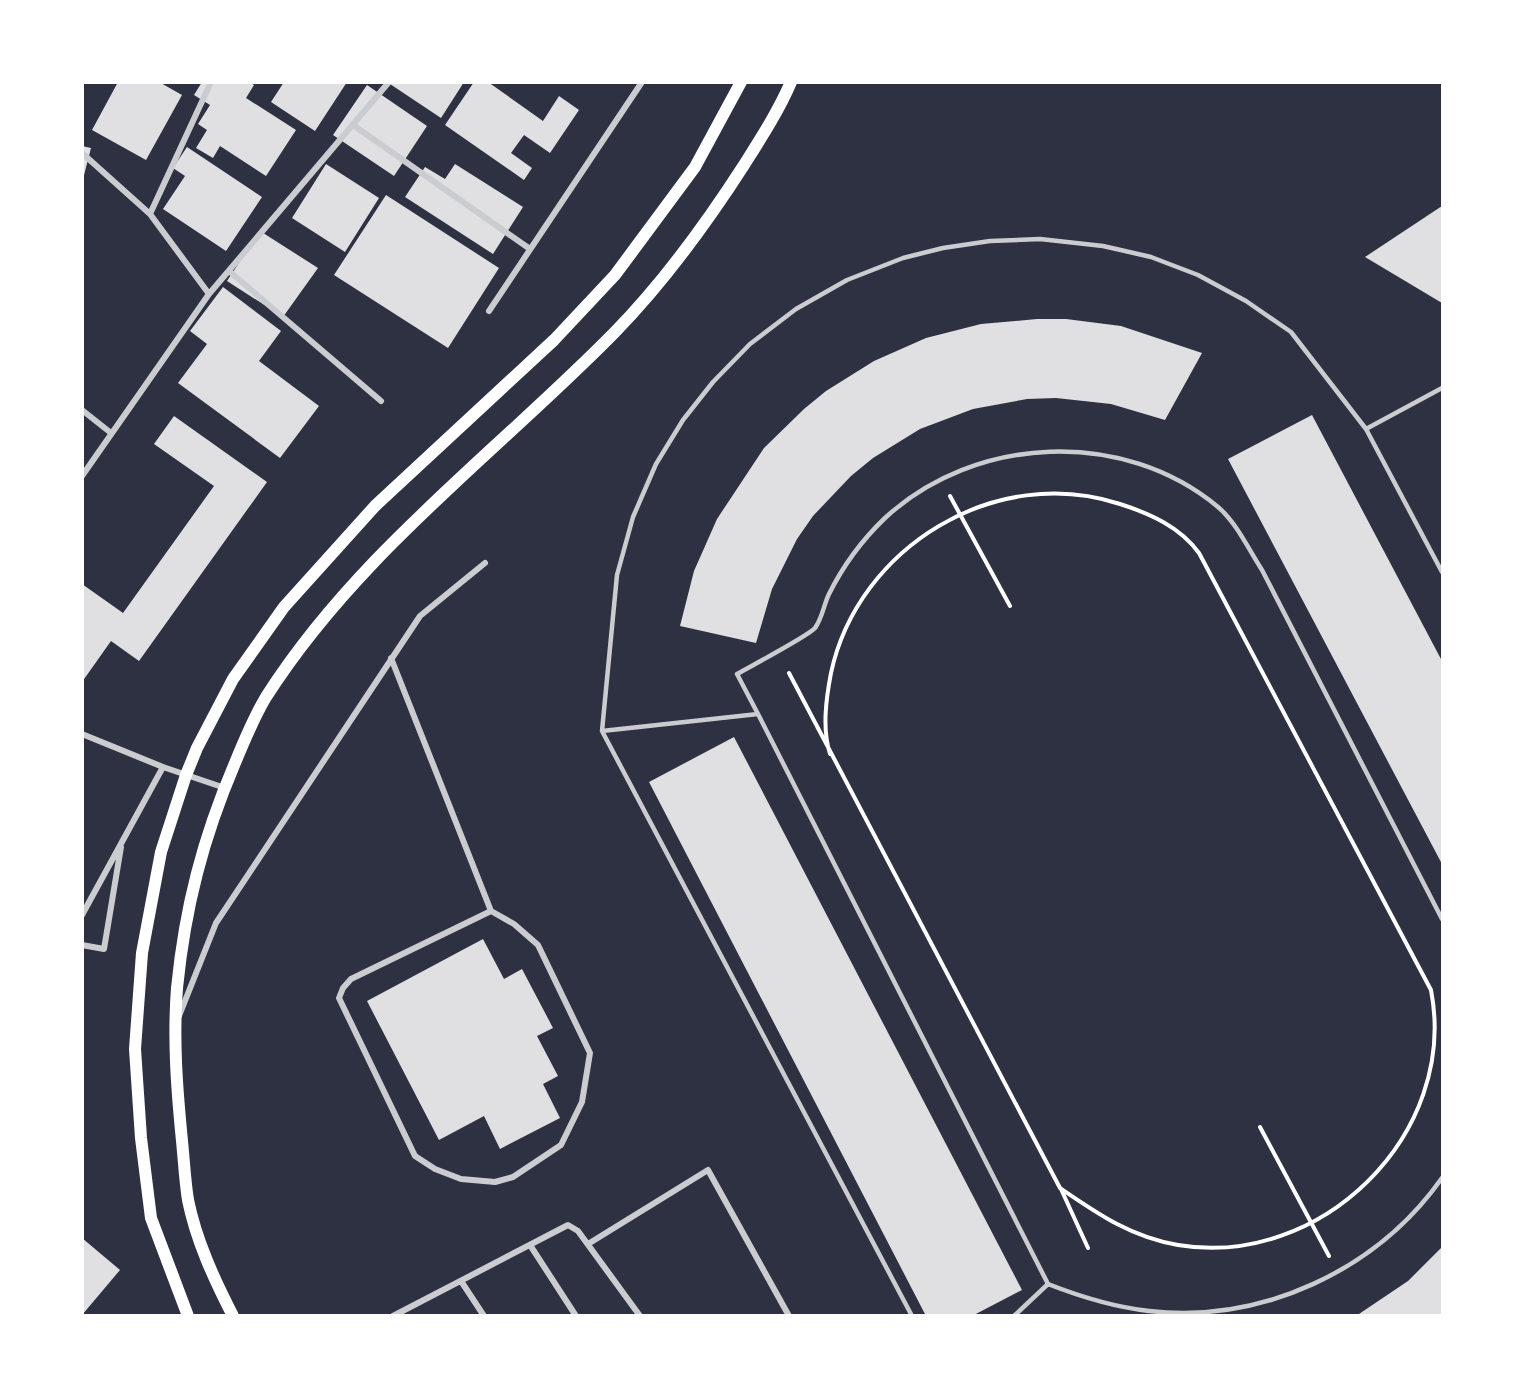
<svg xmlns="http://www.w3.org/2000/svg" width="1525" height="1398" font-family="Overpass,sans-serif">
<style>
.building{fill:#e0e0e3}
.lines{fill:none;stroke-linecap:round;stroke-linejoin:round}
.path{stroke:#fff;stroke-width:4}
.service{stroke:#caccd0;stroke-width:4.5}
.minor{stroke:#caccd0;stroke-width:6}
.secondary{stroke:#fff;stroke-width:12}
</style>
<rect width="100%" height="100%" fill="#2d3142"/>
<path class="building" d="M118 82H159L182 95 146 160 92 130Z
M202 82H249L254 85 246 98 296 130 266 176 220 146 213 158 196 148 207 130 198 124 210 105 194 95Z
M284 82H347L315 131 271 102Z
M387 82H464L441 118Z
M474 82H488L543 121 559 96 579 110 550 153 524 135 511 153 532 168 524 180 445 125Z
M367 85 427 126 394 176 333 135Z
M82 146 91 148 83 179H82Z
M187 147 262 197 226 251 163 209 185 176 173 168Z
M326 164 379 198 345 252 292 218Z
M455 164 523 207 493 254 405 197 425 167 445 179Z
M386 195 499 268 448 348 334 275Z
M1442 206V303L1365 257Z
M260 231 318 268 283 317 227 281Z
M223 287 281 331 259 361 319 406 280 458 178 383 207 344 190 331Z
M1037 319H1066L1121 326 1202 353 1165 420 1111 404 1056 398 1027 399 973 409 920 429 873 458 851 476 813 516 797 539 772 589 756 643 680 626 694 571 717 519 764 448 804 409 826 391 874 361 926 338 981 324Z
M1312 415 1442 661V864L1228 459Z
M174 416 267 482 139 661 111 641 82 682V584L123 613 214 486 154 444Z
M734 737 1022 1290 972 1316H926L649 782Z
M483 939 504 979 522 969 553 1028 537 1036 558 1076 543 1084 560 1118 500 1149 484 1116 439 1140 367 1001Z
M82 1238 120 1270 82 1315Z
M1442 1247V1316H1356L1408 1281Z"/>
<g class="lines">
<path class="path" d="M950 496 1010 606
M789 673 1060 1188C1098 1214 1131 1237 1178 1245 1320 1269 1459 1135 1431 990L1199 553C1180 527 1151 514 1120 504 996 463 858 547 831 673 826 699 822 729 830 754
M1260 1127 1329 1256
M1061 1189 1088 1248"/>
<path class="service" d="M1366 429 1442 388
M758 714 737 674C751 666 808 636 815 628 822 619 824 604 829 594 843 566 862 540 885 518 975 435 1123 428 1218 507 1236 522 1249 550 1262 570L1442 919
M602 731 758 714 1048 1284 1014 1316
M1048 1284C1081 1297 1114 1307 1149 1311 1262 1324 1377 1270 1442 1178
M912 1316 602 731 617 575 633 517 656 464 683 420 713 382 750 344 796 309 847 280 903 258 943 248 990 241 1040 239 1103 246 1151 257 1198 275 1246 301 1291 332 1366 429 1442 572"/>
<path class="minor" d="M353 125 530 249
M82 153 150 214 209 294
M150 214 211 82
M229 271 381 401
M489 311 642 82
M82 410 111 433
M82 476 209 294 389 82
M391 658 491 911 351 979 343 988 339 998 415 1156 435 1169 461 1179 495 1182 513 1177 561 1145 582 1102 590 1053 538 945 514 924 491 911
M82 734 163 767 225 788
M82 915 163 767
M82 945 104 949 121 847
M179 1016 216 923 420 616 485 563
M588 1244 708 1170 789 1316
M530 1245 576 1316
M461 1281 484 1316
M393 1316 568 1225 578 1231 640 1316"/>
<path class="secondary" d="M188 1316 151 1218 141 1138 135 1049 142 953 161 852 186 775 197 748 233 679 284 607 375 506 554 340 615 275 695 167 741 82
M233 1316C214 1279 196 1240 188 1200 185 1181 184 1161 182 1141 177 1090 173 1040 177 988 185 907 203 838 235 763 244 741 254 717 266 697 357 554 497 452 614 333 663 283 706 224 744 165 761 138 778 112 791 82"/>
</g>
<rect width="1525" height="1398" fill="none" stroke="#ffffff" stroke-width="168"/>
</svg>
